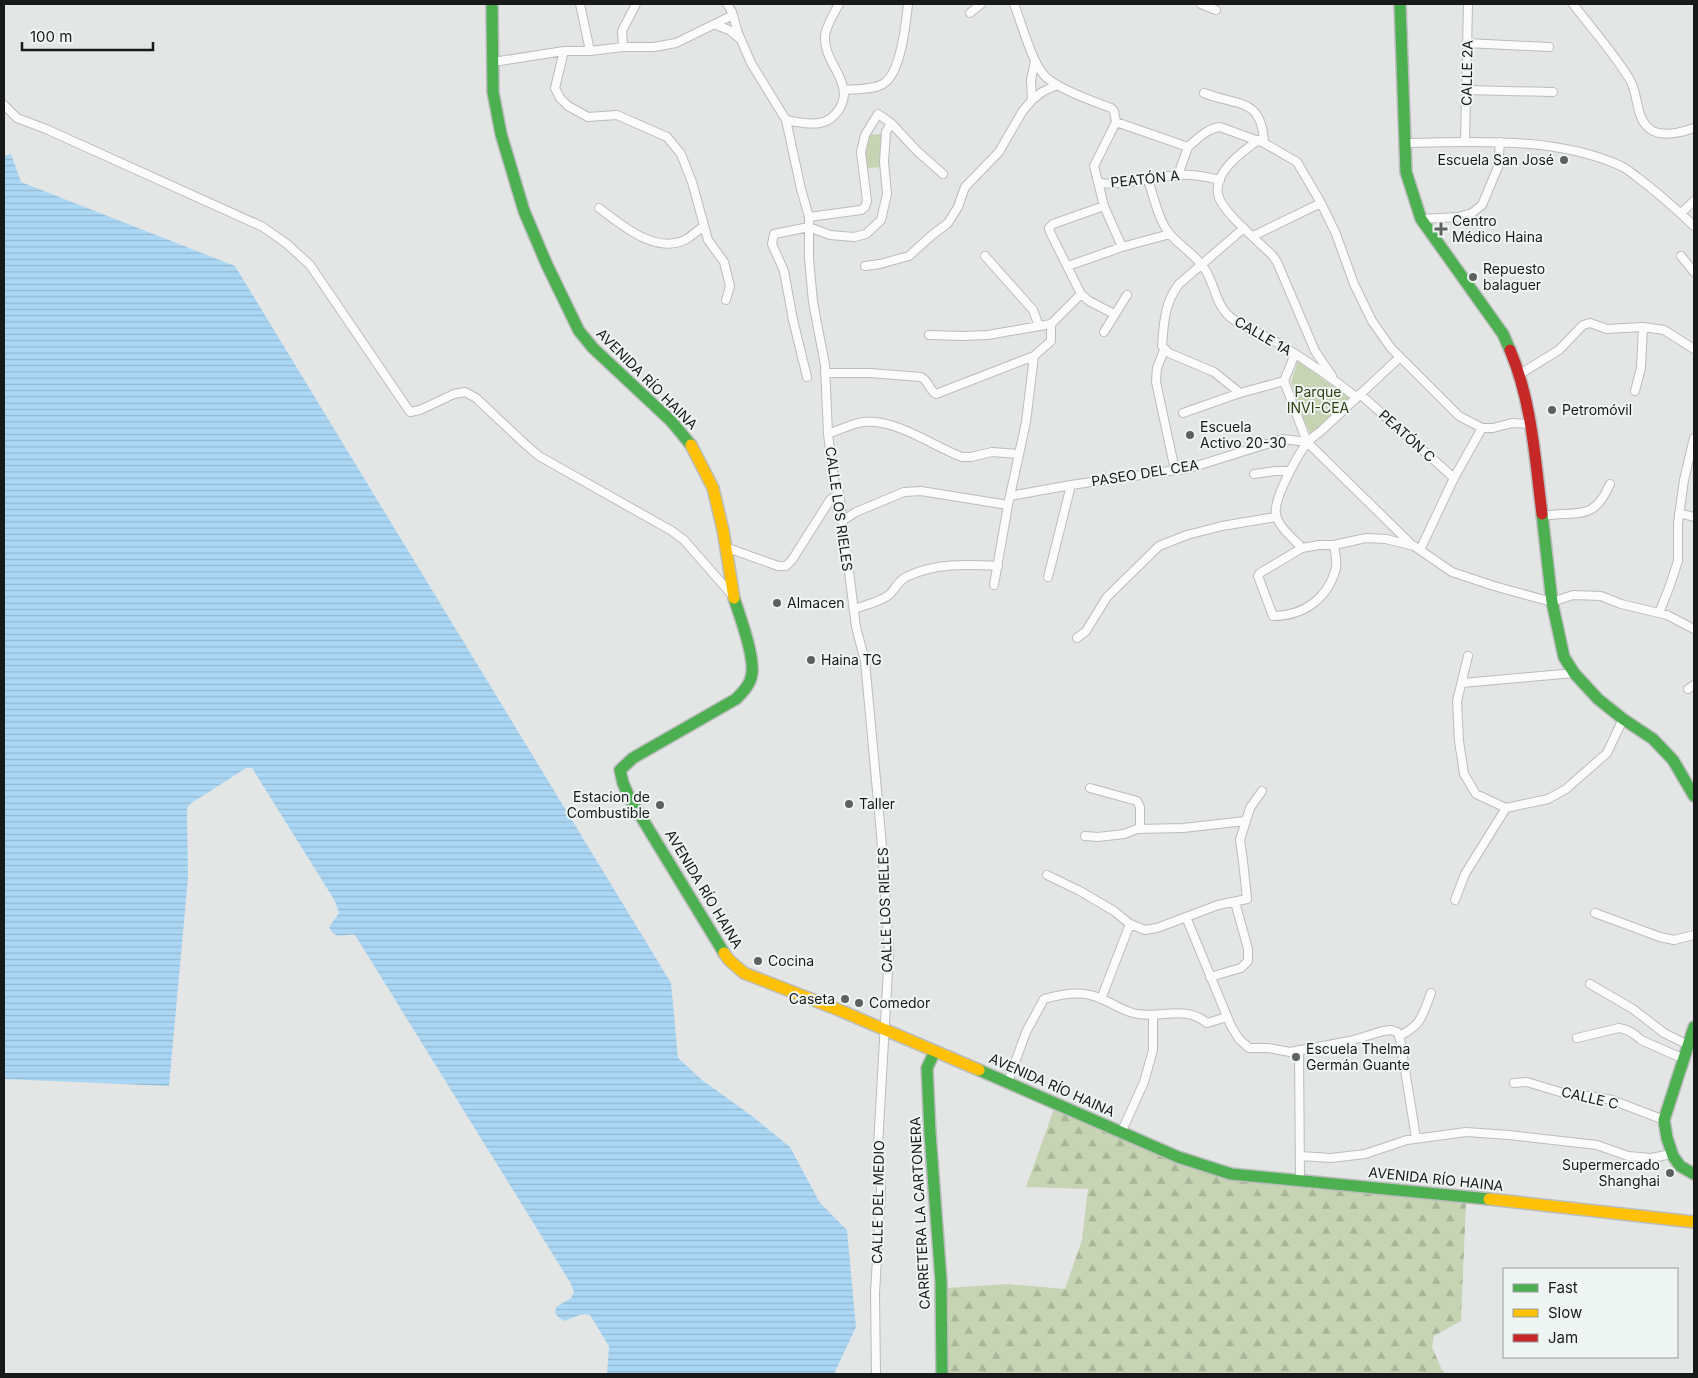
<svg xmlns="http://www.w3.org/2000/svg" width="1698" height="1378" font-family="Inter,sans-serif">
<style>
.forest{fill:url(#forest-firs)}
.park{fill:#c6d4b3}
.water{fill:url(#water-rules)}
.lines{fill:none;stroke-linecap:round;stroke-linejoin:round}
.street-casing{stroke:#bbbdbd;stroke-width:10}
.fast-casing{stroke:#bbbdbd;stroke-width:14}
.slow-casing{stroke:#bbbdbd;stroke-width:14}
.jam-casing{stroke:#bbbdbd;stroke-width:14}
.street{stroke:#fbfbfb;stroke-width:8}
.fast{stroke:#4caf50;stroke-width:11}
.slow{stroke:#ffc107;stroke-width:11}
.jam{stroke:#c62828;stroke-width:11}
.poi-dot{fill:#5f6161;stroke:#eff5f3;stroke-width:2}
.labels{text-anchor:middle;stroke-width:4;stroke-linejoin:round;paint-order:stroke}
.street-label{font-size:14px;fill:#181a1a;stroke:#eff5f3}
.poi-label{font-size:14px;fill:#181a1a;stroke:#eff5f3;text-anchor:start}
.park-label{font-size:14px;fill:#314013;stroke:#eff5f3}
</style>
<defs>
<pattern id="forest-firs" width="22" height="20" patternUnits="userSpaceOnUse" patternTransform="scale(1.25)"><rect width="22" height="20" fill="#c6d4b3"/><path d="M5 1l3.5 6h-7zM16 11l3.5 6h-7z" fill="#a9b599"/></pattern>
<pattern id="water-rules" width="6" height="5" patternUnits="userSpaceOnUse" patternTransform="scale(1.25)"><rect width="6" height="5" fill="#abd7f4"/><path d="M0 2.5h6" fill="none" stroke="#92b8d1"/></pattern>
</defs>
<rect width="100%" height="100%" fill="#e3e6e5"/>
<path class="forest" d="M1054 1109 1175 1161 1254 1181 1466 1202 1461 1321 1434 1336 1432 1347 1442 1370 1446 1374H948L946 1288 1008 1284 1065 1289 1082 1240 1088 1189 1026 1187Z"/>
<path class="park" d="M882 134 883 167 867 168 865 135Z
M1298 361 1349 398 1311 435 1303 418 1291 382Z"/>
<path class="water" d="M11 154 21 182 235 266 671 983 678 1058 702 1080 752 1116 790 1147 820 1203 847 1230 856 1327 834 1374H607L609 1347 607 1343 590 1315C582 1312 573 1318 565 1321L559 1318 555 1313 556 1307 571 1298 574 1292 570 1282 355 935C345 933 335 941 329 927L339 913 335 901 252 768H246L190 804 187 808 188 878 169 1086 4 1079V156Z"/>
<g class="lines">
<defs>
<path id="street" d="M580 4 590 51
M727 4 732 12 738 33 751 63 786 120 801 189 809 217V258L813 302 825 365 828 434 834 480 839 493 856 627 865 661 881 834 889 952 878 1146 881 1190 875 1293 876 1374
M1014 4C1022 24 1031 60 1044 75 1055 88 1095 102 1111 108L1114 111 1116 122 1188 147
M1201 4 1216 10
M1573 4C1592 29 1614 53 1630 80 1639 95 1635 118 1650 129 1661 138 1683 132 1694 128
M970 13 981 4
M716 25 729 30 740 39
M1466 43 1549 47
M623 47 622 31 636 4
M564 51 555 88 560 98 568 106 588 117 617 115 667 137 681 154 692 182 708 240 724 262 730 286 726 300
M493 62 564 51H590L623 47H654L676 43 733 15
M844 90C856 89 872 90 883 84 901 74 906 23 908 4
M1466 90 1553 92
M1204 93C1237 106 1262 97 1264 143
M1032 100 1031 80 1035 61
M4 105 17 118 46 129 263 227 287 244 310 265 410 412 420 410 454 394 465 392 476 398 525 444 539 456 672 531 684 540 732 595
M786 120C796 122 810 125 820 123 836 120 847 102 843 87 839 69 824 57 825 36 826 26 834 13 839 4
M1116 122 1094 166 1104 206 1122 247
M1258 140C1248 148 1236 156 1228 166 1222 173 1216 184 1218 194 1220 210 1259 242 1272 255L1277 262 1315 351 1332 376
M1465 142 1468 4
M1404 143C1476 142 1554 136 1621 166 1627 169 1632 173 1637 177 1657 192 1676 209 1694 226
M1188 147C1197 139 1208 128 1220 127L1264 143 1297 162 1321 203 1336 234 1354 284 1372 321 1391 348 1459 416 1482 428H1493L1512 423 1531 424
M1178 175 1188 147
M1148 180C1154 197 1158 219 1169 233 1180 247 1197 255 1206 271 1216 288 1216 308 1234 320 1249 330 1266 335 1281 345 1307 361 1332 378 1356 397
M1099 183C1127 186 1153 176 1181 175 1194 174 1207 177 1220 180
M1104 206 1053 224 1049 228 1050 232 1081 294 1089 301 1114 314
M599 208C622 225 654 254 685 240 692 236 698 230 704 226
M1681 213 1694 201
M809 217 861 210 865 207 867 201 861 152 865 135 878 114 891 123 917 151 943 174
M1421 219 1458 217 1472 213 1482 205 1498 167 1500 142
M1253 236 1321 203
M985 256 1033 310 1039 326
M1681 256 1694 272
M865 266 880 264 909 256 931 236 948 223 958 207 965 187 999 152 1022 112 1032 100 1042 92 1057 85
M1068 266 1122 247 1170 234
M1104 332 1127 295
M929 335 963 336 988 335 1051 324 1081 294
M1164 350 1157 368 1156 382 1175 470
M1295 354 1284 381 1307 442 1412 545
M825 373H870L921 377C929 381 929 390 936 394L1034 356 1051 341V324
M1520 374 1559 350 1583 325 1590 323 1607 329 1643 327 1664 330 1694 349
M807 377 793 320 784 271 772 244 774 234 809 227 830 235 854 237 866 234 881 220 887 194 884 162 886 132 891 123
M1635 391 1641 368 1643 327
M1240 393 1214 372 1169 353 1162 346C1164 322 1164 304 1179 284L1244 228
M1360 394 1454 478
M1183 413 1240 393 1284 381
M828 434C838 430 848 426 858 423 891 415 932 446 962 457H971L992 452 1019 454
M1254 474 1275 471H1290
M1010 496 1071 485 1190 468 1283 439 1307 442
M1679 513 1694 517
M1542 516C1577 510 1593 523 1610 484
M842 521 856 512 904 492 921 491 1008 505
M1334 545C1335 552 1337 561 1336 568 1328 599 1303 616 1273 616L1258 576 1260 573 1302 548 1319 545H1334L1366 538 1386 539 1414 546 1452 572 1494 586 1552 602 1573 595 1601 596 1621 604 1667 615 1694 629
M725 547 778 566H786L792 560 830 500 839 493
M1302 548C1293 538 1278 527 1276 514 1273 499 1297 457 1306 444 1310 439 1316 435 1321 431L1400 357
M1420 550 1454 478 1482 428
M1048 577 1071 485
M994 585 1008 505 1026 422 1034 356
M854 609C865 605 881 602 890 594 895 589 899 580 906 577 934 563 967 564 998 566
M1659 613 1669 588 1678 561V523L1684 480 1694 438
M1077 638 1086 631 1107 597 1159 546 1187 535 1222 526 1276 517
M1468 656 1457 701 1459 741 1464 774 1476 794 1506 808 1548 799 1566 789 1607 753 1623 719
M1462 683 1574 673
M1688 689 1694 685
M1090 788 1137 801 1140 807V829
M1085 836 1098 837 1124 834 1137 829 1183 828 1245 821
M1047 875 1080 891 1114 911 1130 924 1145 930 1157 928 1218 905 1247 899 1243 861 1240 840 1250 808 1262 791
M1455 900 1465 874 1506 808
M1595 913 1660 937 1674 940 1694 935
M1186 917 1231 1026 1239 1039 1249 1048H1268L1290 1052 1350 1041 1383 1031 1391 1030 1397 1032 1400 1039 1416 1138
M1210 977 1241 968 1248 961V949L1235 902
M1590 984 1633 1009 1664 1033 1688 1045
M1101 999 1130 924
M1399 1036C1422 1025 1422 1016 1431 993
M1577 1038 1619 1028C1627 1029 1635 1034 1641 1040L1684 1059
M1299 1050 1300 1180
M1008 1082 1026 1032 1044 999C1058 995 1075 991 1090 995 1105 998 1118 1009 1133 1013 1160 1020 1184 1004 1207 1023L1227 1017
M1514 1083 1527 1082 1570 1095 1589 1096 1612 1100 1664 1120
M1121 1133 1144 1082 1153 1050V1016
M1300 1156 1331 1158 1365 1154 1407 1140 1466 1132 1509 1135 1597 1145 1628 1156 1651 1158 1672 1154"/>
<path id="fast" d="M492 4 493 92 501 134 524 211 547 265 579 331 593 348 671 421 691 445
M1400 4 1406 172 1421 219 1503 334 1510 350
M1542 514 1552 602 1564 657 1574 673 1598 699 1623 719 1653 739 1673 760 1694 796
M724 953 629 797 623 783 620 770 633 758 736 699C743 692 751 684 752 673 754 654 740 617 734 598
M1694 1027 1664 1120 1667 1138 1673 1156 1680 1166 1694 1174
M935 1051 927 1068 930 1133 941 1281 942 1374
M979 1070 1178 1157 1231 1174 1489 1199"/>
<path id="slow" d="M691 445 713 488 723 530 734 598
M724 953 729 960 744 973 839 1010 979 1070
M1489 1199 1694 1222"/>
<path id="jam" d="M1510 350C1532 402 1535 459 1542 514"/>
</defs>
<use href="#street" class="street-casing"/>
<use href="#fast" class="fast-casing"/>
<use href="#slow" class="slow-casing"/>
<use href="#jam" class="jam-casing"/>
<use href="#street" class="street"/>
<use href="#fast" class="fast"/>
<use href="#slow" class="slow"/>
<use href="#jam" class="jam"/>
</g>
<g class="poi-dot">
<circle cx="1564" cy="160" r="5"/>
<path d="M1438.5 221.5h5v5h5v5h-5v5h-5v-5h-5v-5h5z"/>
<circle cx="1473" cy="277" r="5"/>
<circle cx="1552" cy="410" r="5"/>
<circle cx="1190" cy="435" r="5"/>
<circle cx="777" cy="603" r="5"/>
<circle cx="811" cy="660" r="5"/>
<circle cx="849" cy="804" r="5"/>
<circle cx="660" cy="805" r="5"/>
<circle cx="758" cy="961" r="5"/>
<circle cx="845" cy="999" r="5"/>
<circle cx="859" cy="1003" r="5"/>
<circle cx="1296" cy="1057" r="5"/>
<circle cx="1670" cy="1173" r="5"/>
</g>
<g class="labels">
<g class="street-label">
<text transform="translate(1467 73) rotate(-89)" y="5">CALLE 2A</text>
<text transform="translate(1145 179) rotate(-6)" y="5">PEATÓN A</text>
<text transform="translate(1263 336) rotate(30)" y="5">CALLE 1A</text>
<text transform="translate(647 379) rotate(45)" y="5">AVENIDA RÍO HAINA</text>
<text transform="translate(1407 436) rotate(42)" y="5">PEATÓN C</text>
<text transform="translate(1145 473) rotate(-9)" y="5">PASEO DEL CEA</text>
<text transform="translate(839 509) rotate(82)" y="5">CALLE LOS RIELES</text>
<text transform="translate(704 889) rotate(59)" y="5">AVENIDA RÍO HAINA</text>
<text transform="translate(885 910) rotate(-92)" y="5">CALLE LOS RIELES</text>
<text transform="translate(1052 1085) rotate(24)" y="5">AVENIDA RÍO HAINA</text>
<text transform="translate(1590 1098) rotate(13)" y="5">CALLE C</text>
<text transform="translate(1436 1179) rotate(6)" y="5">AVENIDA RÍO HAINA</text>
<text transform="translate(878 1202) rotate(-89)" y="5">CALLE DEL MEDIO</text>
<text transform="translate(920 1213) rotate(-93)" y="5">CARRETERA LA CARTONERA</text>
</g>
<g class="poi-label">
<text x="1554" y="165" text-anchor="end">Escuela San José</text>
<text x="1452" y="226">Centro<tspan x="1452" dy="16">Médico Haina</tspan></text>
<text x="1483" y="274">Repuesto<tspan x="1483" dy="16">balaguer</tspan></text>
<text x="1562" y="415">Petromóvil</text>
<text x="1200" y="432">Escuela<tspan x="1200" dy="16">Activo 20-30</tspan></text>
<text x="787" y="608">Almacen</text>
<text x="821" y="665">Haina TG</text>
<text x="650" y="802" text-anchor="end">Estacion de<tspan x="650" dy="16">Combustible</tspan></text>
<text x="859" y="809">Taller</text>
<text x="768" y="966">Cocina</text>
<text x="835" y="1004" text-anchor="end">Caseta</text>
<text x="869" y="1008">Comedor</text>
<text x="1306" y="1054">Escuela Thelma<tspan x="1306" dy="16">Germán Guante</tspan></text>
<text x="1660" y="1170" text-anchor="end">Supermercado<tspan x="1660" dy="16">Shanghai</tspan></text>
</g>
<g class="park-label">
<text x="1318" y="397">Parque<tspan x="1318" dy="16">INVI-CEA</tspan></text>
</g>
</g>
<rect width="1698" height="1378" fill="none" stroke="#181a1a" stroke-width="10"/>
<rect x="1503" y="1268" width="175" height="90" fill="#eff5f3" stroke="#999d9c"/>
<rect x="1513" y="1284" width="25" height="8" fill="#4caf50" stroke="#999d9c"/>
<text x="1548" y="1293" font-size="15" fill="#181a1a">Fast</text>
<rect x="1513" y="1309" width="25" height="8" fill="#ffc107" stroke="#999d9c"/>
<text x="1548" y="1318" font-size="15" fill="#181a1a">Slow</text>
<rect x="1513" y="1334" width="25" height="8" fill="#c62828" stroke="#999d9c"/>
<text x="1548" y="1343" font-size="15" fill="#181a1a">Jam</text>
<path d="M22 42v8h131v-8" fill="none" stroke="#181a1a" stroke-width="2.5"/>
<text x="30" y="42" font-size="15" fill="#181a1a" stroke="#eff5f3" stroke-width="4" paint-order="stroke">100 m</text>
</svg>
